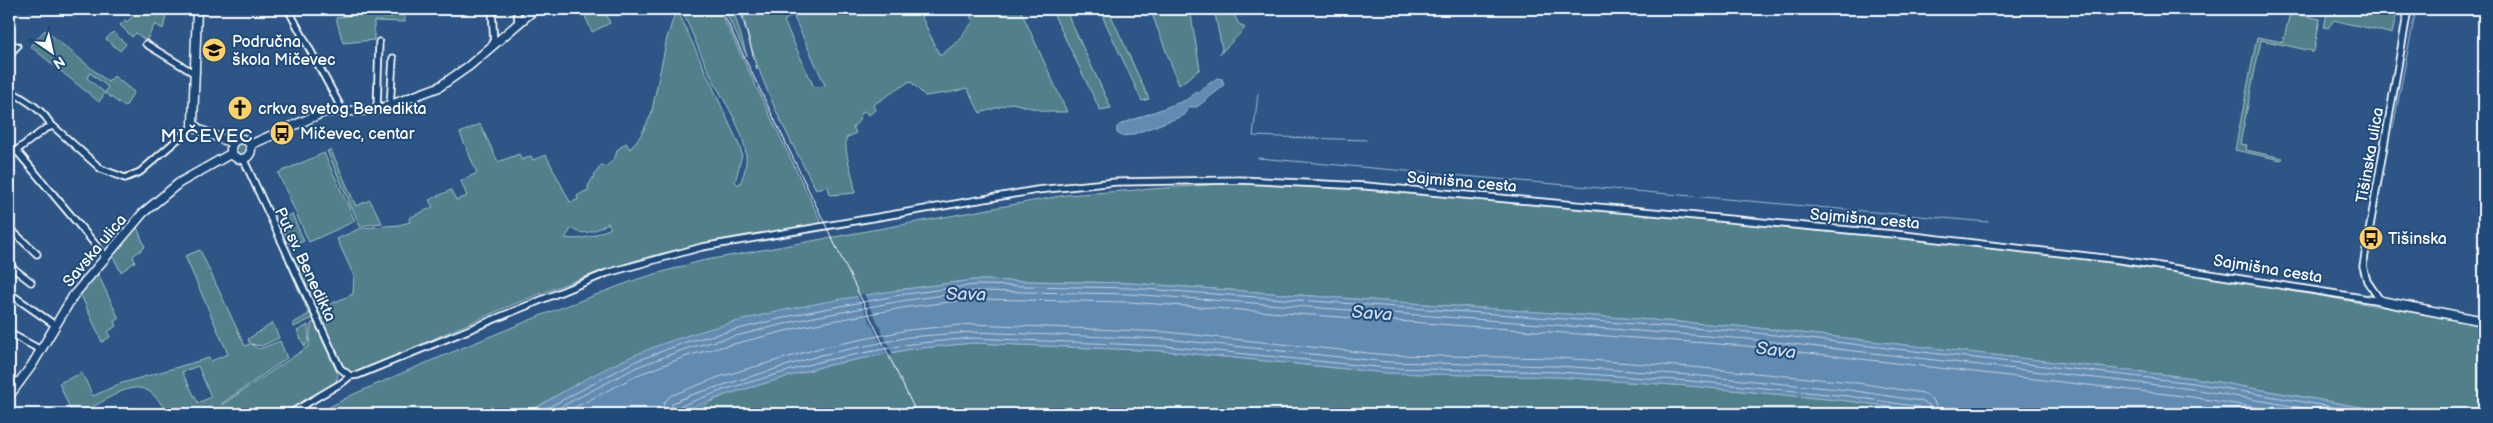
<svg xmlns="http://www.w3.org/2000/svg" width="2493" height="423" font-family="'Balsamiq Sans',sans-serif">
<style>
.green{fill:#51808a;stroke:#a8c0c4;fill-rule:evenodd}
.water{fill:#628bb2;stroke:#a1b9d1}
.pier{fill:#2d5686}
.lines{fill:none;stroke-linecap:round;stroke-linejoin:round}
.shore{stroke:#c0d1e0;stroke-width:1}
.stream{stroke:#a1b9d1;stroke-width:1}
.street-casing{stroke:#fff;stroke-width:9}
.secondary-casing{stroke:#fff;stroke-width:11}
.street{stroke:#1f4a7a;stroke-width:5.5}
.secondary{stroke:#1f4a7a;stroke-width:8}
.rail{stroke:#fff;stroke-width:1}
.labels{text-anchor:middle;stroke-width:4;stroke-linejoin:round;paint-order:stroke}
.poi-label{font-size:16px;fill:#fff;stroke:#1f4a7a;text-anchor:start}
.street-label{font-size:16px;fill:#fff;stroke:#1f4a7a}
.water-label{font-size:18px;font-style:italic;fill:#d0dce8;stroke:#1f4a7a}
.quarter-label{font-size:19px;letter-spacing:1px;fill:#fff;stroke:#1f4a7a}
</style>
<rect width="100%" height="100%" fill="#2d5686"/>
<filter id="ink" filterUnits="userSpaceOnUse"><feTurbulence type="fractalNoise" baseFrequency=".02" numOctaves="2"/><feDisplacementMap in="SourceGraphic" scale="10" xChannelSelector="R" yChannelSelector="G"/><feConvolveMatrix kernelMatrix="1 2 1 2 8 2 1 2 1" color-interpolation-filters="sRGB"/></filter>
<g filter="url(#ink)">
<path class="green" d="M140 9H163L166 16 163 29 155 24 146 41 136 33 132 37 120 25 125 20 127 22Z
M370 9H380V17H391L392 9H399L398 14H405V22L374 21V40L343 43 336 18 370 11Z
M582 9H604L610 23 592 32Z
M672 9H677L740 147 742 155 735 182 739 185C744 176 747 165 746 155 743 126 723 101 711 76 700 54 692 31 681 9H719L822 224C765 234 707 241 651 256 550 284 453 331 356 373H349L344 369 293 258 300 255 326 306 353 294 354 276 337 239 361 228 399 225 410 222 409 218 433 207 429 200 451 190 456 200 467 196 461 181 477 173 460 133 480 124 498 162 519 154 522 160 531 156 533 160 546 155 570 202 578 200 577 196 589 189 588 186 601 165 605 167C612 162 616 158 617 150L626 143 630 149 641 135 651 115 667 38 674 16ZM608 223 611 228C595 235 582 241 565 238L572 228C581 238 598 230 608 223Z
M724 9H733L747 56Z
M742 9H918L940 56 963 37V34L973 22 967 9H1020L1067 112H1048L1012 103 980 113 967 88 952 92 925 96 910 81 873 105 875 110 869 115 864 111C860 114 860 122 853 127L856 133 846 138C844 156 854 174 855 193L830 195 828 186 816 189C786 134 753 70 742 9ZM793 15 825 85V86L814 87 784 21Z
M1051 9H1065L1111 108 1100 110Z
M1099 9H1108L1149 99 1142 101Z
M1150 9H1190L1200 69 1179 85Z
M1214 9H1232L1238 23 1245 28 1220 54 1222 49Z
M2328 9H2392L2397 12 2392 34C2373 28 2354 26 2334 20L2328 28 2324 27Z
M2290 13 2320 19 2314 51 2312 53V51L2261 40 2240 144 2247 145 2246 150 2283 158 2281 160 2235 150 2257 37 2283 42Z
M45 30 108 82 114 76 134 92 125 107 105 93 99 102 30 46ZM90 73 108 87 105 93 87 78Z
M113 32 126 44 120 51 106 39Z
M233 148a7 7 0 1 1 14 0a7 7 0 1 1-14 0Z
M331 150 356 206 370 200 382 223 360 226 327 151Z
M324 153 355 221 309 242 278 173Z
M1235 183 1364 188 2019 250 2231 280 2484 325V414H2401L2194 378 1749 327 1130 283 974 280 905 289 801 308 685 337 632 357 552 398 526 414H317L352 395 409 370 542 315 638 279 701 261 1066 195Z
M292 214 304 241 291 247 279 220Z
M137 227 145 247 133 256 135 262 121 272 112 255Z
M200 250 245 346 250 344 248 339 273 323 279 338 261 346 251 344 259 349 280 341 287 358 221 404H223L309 346 311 324 314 322 338 375 336 382 282 414H167C144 370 123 391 89 409L91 414H63L71 411 59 383 82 373 93 396 119 384 209 358 211 361 228 354 185 256ZM198 366 211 397 198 403 182 372Z
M286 261 313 318 294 327 292 324 309 314Z
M97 272 119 319 114 321 116 326 108 332 110 337 102 342 80 293Z
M308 325 309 339 305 347 297 331Z
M973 343 1165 351 1387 373 1557 377 1689 386 1848 401 1946 414H685L725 395 824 366 911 349Z"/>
<path class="water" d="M1217 78 1222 79 1224 84 1221 88 1197 107H1187L1185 115 1131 135 1122 136 1117 133V127L1121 124 1186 100Z
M974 280 1130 283 1749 327 2194 378 2400 414H1946L1848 401 1689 386 1557 377 1387 373 1165 351 973 343 911 349 824 366 725 395 675 414H526C566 389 610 364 654 347 753 310 870 293 974 280Z"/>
<path class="pier" d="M864 294 893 355 887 356 857 295Z"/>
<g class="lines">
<path class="shore" d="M536 414 634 362 686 342 803 313 906 294 975 285 1130 288 1748 332 2193 383 2373 414
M547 414 637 367 688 348 804 319 907 300 975 291 1129 294 1748 339 2193 389 2338 414
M562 414 640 374 690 355 805 326 908 307 975 299 1129 302 1747 346 2192 397 2296 414
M661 414 664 403 670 396 719 377 820 348 908 330 972 324 1166 332 1388 355 1558 358 1691 367 1851 382 1923 393 1934 401 1939 414
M668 414 673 403 691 395 821 355 909 337 972 332 1166 339 1388 362 1558 366 1690 375 1849 390 1921 401 1929 405 1931 414
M675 414 678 407 723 390 822 361 910 344 972 338 1165 346 1387 368 1558 372 1690 381 1848 396 1920 407 1924 410 1925 414"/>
<path class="stream" d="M1272 13 1273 9
M1258 94 1253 136 1366 140
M2393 128 2416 9
M1258 158 1988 222"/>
<defs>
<path id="street" d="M288 9 343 111
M492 9 494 45
M517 9 518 23
M146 44 192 72H196
M9 55 17 46
M9 90C22 98 46 111 51 126
M390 107 393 58
M377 110 379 42
M16 150 105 256
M9 156 45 129 53 126 101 169 125 178 140 172 194 125
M243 158 340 368 350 376
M9 228 37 254
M9 265 31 282
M9 293 55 325
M2380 300 2367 281 2363 266 2408 9
M9 333 41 350
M9 379 20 383
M289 414 343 382 350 376 358 375 607 273 702 247 1037 190 1116 182 1239 180 1366 186 1904 235 2121 260 2381 301"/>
<path id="secondary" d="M197 9 193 124 200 130 232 143
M231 149a10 10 0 1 1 20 0a10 10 0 1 1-20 0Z
M250 145 324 112 377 110 439 87 469 66 535 9
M2381 301 2484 321
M9 396 32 365 73 296 143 213 179 183 232 153"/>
</defs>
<use href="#street" class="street-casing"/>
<use href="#secondary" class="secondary-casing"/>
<use href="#street" class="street"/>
<use href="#secondary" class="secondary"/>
<path class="rail" d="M721 9 917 414
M740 9 757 69"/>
</g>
</g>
<defs>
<symbol id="school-disc" viewBox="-11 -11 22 22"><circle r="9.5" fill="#ffd166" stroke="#1f4a7a"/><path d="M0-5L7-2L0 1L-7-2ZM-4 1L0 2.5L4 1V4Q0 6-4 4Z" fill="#111"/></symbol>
<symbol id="church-disc" viewBox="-11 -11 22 22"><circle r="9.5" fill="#ffd166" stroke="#1f4a7a"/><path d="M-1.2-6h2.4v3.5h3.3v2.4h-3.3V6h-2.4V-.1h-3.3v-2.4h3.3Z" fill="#111"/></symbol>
<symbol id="bus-disc" viewBox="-11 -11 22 22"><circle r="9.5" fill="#ffd166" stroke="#1f4a7a"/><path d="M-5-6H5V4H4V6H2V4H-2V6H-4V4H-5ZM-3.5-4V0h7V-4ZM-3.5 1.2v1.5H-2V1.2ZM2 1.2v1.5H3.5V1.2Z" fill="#111"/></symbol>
</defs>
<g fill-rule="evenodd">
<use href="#school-disc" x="200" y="36" width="28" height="28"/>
<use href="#church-disc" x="226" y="94" width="28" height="28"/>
<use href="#bus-disc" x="268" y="119" width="28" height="28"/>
<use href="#bus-disc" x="2357" y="224" width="28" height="28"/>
</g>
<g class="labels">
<g class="poi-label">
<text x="232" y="47">Područna<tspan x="232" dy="18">škola Mičevec</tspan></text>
<text x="258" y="114">crkva svetog Benedikta</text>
<text x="300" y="139">Mičevec, centar</text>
<text x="2388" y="244">Tišinska</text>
</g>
<g class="street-label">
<text transform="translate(2369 155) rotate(-80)" y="6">Tišinska ulica</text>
<text transform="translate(1462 181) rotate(5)" y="6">Sajmišna cesta</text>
<text transform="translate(1865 218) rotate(5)" y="6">Sajmišna cesta</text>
<text transform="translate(94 250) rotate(-50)" y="6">Savska ulica</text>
<text transform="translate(306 264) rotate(65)" y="6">Put sv. Benedikta</text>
<text transform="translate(2268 268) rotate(9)" y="6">Sajmišna cesta</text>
</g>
<g class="water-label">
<text transform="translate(966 294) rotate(1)" y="6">Sava</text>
<text transform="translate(1372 313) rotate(4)" y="6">Sava</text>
<text transform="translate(1776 350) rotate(7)" y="6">Sava</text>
</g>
<g class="quarter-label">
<text x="207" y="142">MIČEVEC</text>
</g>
</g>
<rect width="2493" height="423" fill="none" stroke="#1f4a7a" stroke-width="30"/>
<rect x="15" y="15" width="2463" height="393" fill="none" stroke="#fff" stroke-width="2" filter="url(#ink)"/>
<g transform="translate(52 52) rotate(146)" stroke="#1f4a7a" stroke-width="4" paint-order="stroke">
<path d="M0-4L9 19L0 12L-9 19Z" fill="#ffffff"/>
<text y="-8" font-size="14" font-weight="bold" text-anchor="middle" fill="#ffffff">N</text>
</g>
</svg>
